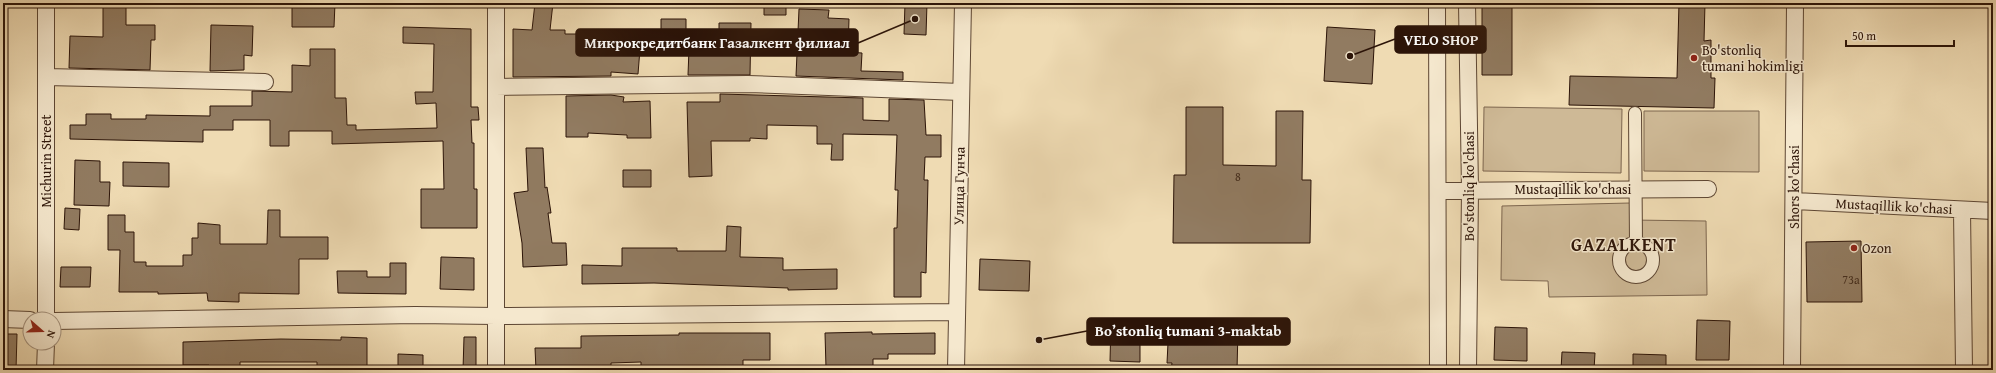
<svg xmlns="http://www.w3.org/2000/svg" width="1996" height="373" font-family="'Gentium Book Plus',serif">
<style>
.green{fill:#ceb996;stroke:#7d664f}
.building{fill:#917b61;stroke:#2c1408}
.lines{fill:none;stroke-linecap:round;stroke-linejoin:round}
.pedestrian-casing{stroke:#5d4633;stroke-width:14}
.minor-casing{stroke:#5d4633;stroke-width:18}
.pedestrian{stroke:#f5e8ce;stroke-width:12}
.minor{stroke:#f5e8ce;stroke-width:16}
.poi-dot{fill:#8f2418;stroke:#f5e8ce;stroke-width:1.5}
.labels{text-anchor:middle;stroke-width:3;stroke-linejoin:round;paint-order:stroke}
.number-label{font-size:12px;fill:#452e1e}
.poi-label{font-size:14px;fill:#2c1408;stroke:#f5e8ce;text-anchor:start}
.street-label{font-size:14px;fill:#2c1408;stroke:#f5e8ce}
.district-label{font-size:18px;font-weight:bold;letter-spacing:1px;fill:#2c1408;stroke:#f5e8ce}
.leader{fill:none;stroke:#2c1408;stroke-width:1.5}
.callout-dot{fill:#2c1408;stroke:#f5e8ce;stroke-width:1.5}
.callout{fill:#2c1408;stroke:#2c1408;stroke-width:1.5}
.callout-label{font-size:15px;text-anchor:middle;font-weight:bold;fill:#fff}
</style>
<rect width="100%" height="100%" fill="#efdbb3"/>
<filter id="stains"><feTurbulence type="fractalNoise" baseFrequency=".005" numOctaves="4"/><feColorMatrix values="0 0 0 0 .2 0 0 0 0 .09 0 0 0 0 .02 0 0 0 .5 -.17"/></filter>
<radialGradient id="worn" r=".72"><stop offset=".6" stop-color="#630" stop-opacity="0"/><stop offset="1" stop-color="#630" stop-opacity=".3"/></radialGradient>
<path class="green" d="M1484 107 1622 109 1621 173 1483 171Z
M1644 111H1759V172L1644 171Z
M1630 203 1631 220 1706 221 1707 295 1549 297 1548 281 1501 280 1502 206Z"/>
<path class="building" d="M103 3H126V25H155V40H151L150 70 69 68 70 36 103 37Z
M292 3H335L334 27H292Z
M535 3H553L550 30H565V34H625L626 31 661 34V19H686V34H719V23H751L750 75H688L689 49H640L638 74 611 72V76L513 77V29L532 30Z
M764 3H786V15H764Z
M905 3H927L926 35 904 34Z
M1482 3H1512V75H1482Z
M1679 3H1705L1704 41 1711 40V78H1715L1714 108 1569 105 1570 76 1677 78Z
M799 9 829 10 828 18 849 19 848 52 862 53 861 71 903 72V80L796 76Z
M211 25 253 26 252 56 244 55V70L210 71Z
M403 27 471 29V107H478L479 120H471L472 143H474V189H477V228H421V189H444L443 141 332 144V131H289V146H270V120H233V130H203V142L70 139V125H86V114H111V119H146V115L210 116V106H252V91L292 92V65L310 66V49H335V98H346L347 125H356V130L437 128 436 103 416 104 415 92H433L434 44 403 43Z
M1327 27 1375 30 1372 84 1324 81Z
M720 94 863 98V120L889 121V99L924 100 926 135H941V157H925L924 180H928L927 224 926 273 921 272V297H894V228H897L898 190H895L897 135 843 134V160H831L832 144H817V126L767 125V139L750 138V141H711L712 176 689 177 687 102H720Z
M611 95 624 97 623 102 650 101 651 138H627V135L588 133V137H566V96Z
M1186 107H1223V165L1276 166V111H1303L1302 180H1311L1310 243H1173L1174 175H1186Z
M526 148H543L545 188 547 187 551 213H548L552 243H566L567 265 523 267 522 243 514 193 528 191Z
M75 160 100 161V182H110L109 206 74 205Z
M123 162 169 163V187L123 186Z
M623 170H651V187H623Z
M65 208 80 209 79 230 64 229Z
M268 210H280V237H328V259H299V294L239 293V302L208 301 207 293 158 294V292H119L120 250H108V215H125V232H134V262H146V266H183V255H192V238H198V223L220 225V244H267Z
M727 226 741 227 740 257 783 258V270L837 269V289L788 290V288L654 283 582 284V265L622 266V248H677V251H726Z
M1861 241 1862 302H1807L1806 242Z
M441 257 474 258V290L440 289Z
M980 259 1030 261 1029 291 979 290Z
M390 263H406V294L338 293 337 271H367V277H390Z
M61 267H91L90 287H60Z
M1697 320 1730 321 1729 360H1696Z
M1199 321 1224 322V329L1238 330 1237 370H1171L1172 363H1167L1168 343H1182V328L1198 329Z
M1111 322 1130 323 1140 336V362L1110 361Z
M1495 327 1527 328V361L1494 360Z
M872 332V334L935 333V354H888V359H873V370H851V368H826L825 333Z
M679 333H770V360H743V370H641V362L611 363V370H582V366L555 367V370H536L535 348H581V336L679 335Z
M3 334H17L16 370H3Z
M341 337 367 338V370H317V362H240V370H209V365H183V342L281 339 341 340Z
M464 337H476V370H463Z
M1562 352 1595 353 1594 370H1561Z
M398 354 423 355V370H398Z
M1633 354 1666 355V370H1633Z"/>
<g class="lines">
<defs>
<path id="pedestrian" d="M1635 113 1636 244
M1619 260a17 17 0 1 1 34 0a17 17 0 1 1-34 0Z"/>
<path id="minor" d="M496 3V370
M1437 3 1438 370
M1467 3 1470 190 1468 370
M46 77 265 82
M496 87 748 84 961 92
M1438 191 1708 189
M1795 201 1993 211
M1962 210 1964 370
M3 319 30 320
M46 319V3
M54 321 415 315 496 316 957 312
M45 370 46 343
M956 370 963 3
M1792 370 1795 3"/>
</defs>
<use href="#pedestrian" class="pedestrian-casing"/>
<use href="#minor" class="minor-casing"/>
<use href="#pedestrian" class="pedestrian"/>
<use href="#minor" class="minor"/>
</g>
<g class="poi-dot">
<circle cx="1694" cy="58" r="4"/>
<circle cx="1854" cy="248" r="4"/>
</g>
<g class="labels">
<g class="number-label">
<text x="1238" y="181">8</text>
<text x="1851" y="284">73а</text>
</g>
<g class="poi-label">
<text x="1702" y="55">Bo'stonliq<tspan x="1702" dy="16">tumani hokimligi</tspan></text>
<text x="1862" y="253">Ozon</text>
</g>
<g class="street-label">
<text transform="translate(46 161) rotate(-90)" y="5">Michurin Street</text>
<text transform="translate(959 186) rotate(-89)" y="5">Улица Гунча</text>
<text transform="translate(1469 186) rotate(-90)" y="5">Bo'stonliq ko'chasi</text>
<text transform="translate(1794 187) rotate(-90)" y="5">Shors ko'chasi</text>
<text x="1573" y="194">Mustaqillik ko'chasi</text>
<text transform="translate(1894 206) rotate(3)" y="5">Mustaqillik ko'chasi</text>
</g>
<g class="district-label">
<text x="1624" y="251">GAZALKENT</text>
</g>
</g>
<path class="leader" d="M1350 56L1395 39M915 19L858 43M1039 340L1087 331"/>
<g class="callout-dot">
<circle cx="1350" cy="56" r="4"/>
<circle cx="915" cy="19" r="4"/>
<circle cx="1039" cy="340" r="4"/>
</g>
<g class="callout">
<rect x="1395" y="26" width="91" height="27" rx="4"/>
<rect x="576" y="29" width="282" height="27" rx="4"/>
<rect x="1087" y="318" width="203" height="27" rx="4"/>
</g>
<g class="callout-label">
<text x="1441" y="45">VELO SHOP</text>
<text x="717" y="48">Микрокредитбанк Газалкент филиал</text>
<text x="1188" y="336">Bo’stonliq tumani 3-maktab</text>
</g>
<rect width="1996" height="373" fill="none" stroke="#efdbb3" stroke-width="16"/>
<rect x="4" y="4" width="1988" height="365" fill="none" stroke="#2c1408" stroke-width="2"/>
<rect x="8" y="8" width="1980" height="357" fill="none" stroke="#2c1408"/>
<g transform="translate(42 331) rotate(110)"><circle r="19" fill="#f5e8ce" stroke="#a5937f"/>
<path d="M0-3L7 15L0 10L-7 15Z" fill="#8f2418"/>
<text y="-6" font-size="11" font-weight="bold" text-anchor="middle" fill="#2c1408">N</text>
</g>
<path d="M1846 40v6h108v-6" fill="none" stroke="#2c1408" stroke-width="2"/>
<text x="1852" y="40" font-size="12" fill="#2c1408" stroke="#f5e8ce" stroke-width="3" paint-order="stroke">50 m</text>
<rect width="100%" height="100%" filter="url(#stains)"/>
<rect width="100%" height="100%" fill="url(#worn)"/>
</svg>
